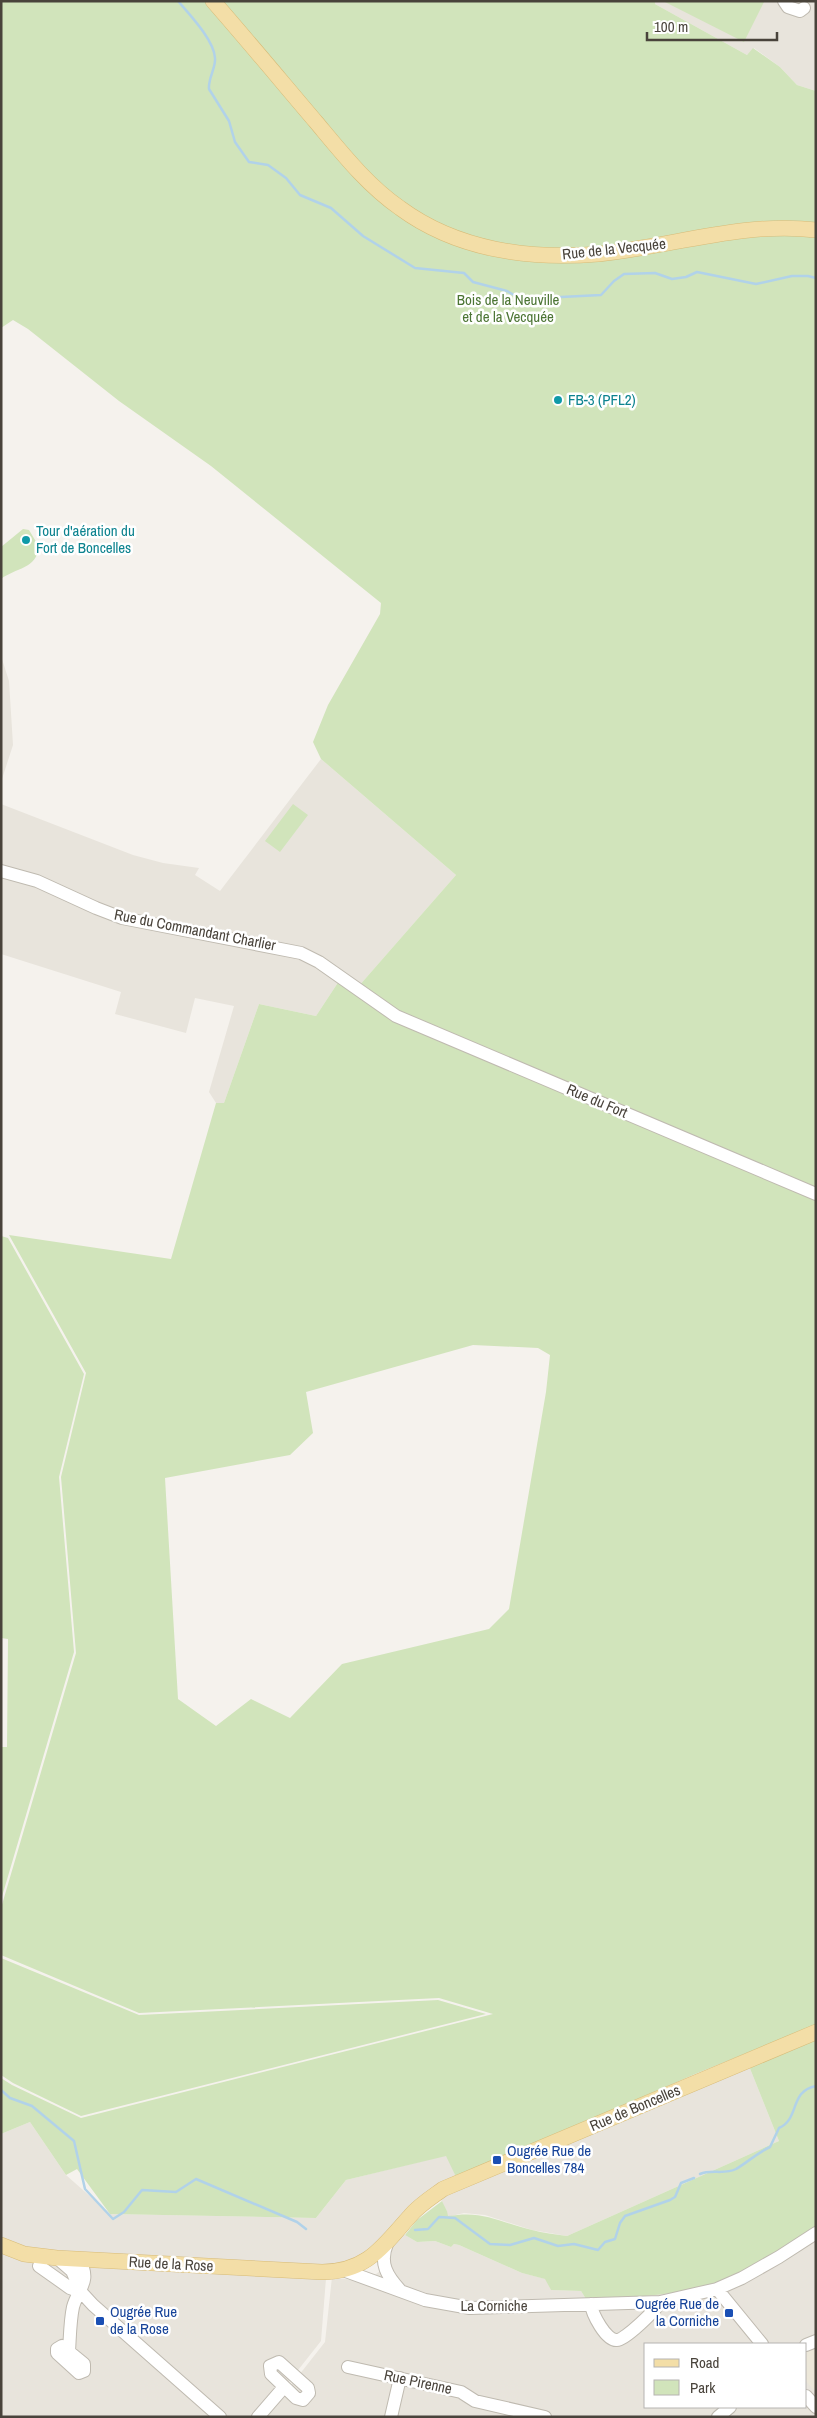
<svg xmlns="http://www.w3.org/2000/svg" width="817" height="2418" font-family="'Archivo Narrow',sans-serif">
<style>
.residential{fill:#e8e4dc;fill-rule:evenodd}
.education{fill:#ece7d9}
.green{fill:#d1e4bb;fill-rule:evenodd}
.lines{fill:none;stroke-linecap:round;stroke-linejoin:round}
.stream{stroke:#b1d2e9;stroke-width:2.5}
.minor-casing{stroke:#bfbab0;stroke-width:14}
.major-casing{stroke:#d7bb78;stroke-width:16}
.minor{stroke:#fff;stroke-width:12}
.major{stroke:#f3dea7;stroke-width:15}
.culture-dot{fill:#0f9aa8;stroke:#fff;stroke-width:2}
.transit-dot{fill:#1a4fb4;stroke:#fff;stroke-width:2}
.labels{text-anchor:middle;stroke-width:5;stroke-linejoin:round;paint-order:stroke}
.street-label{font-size:15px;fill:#49433b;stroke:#fff}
.park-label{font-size:15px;fill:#4c7534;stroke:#fff}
.culture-label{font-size:15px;fill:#0d838f;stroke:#fff;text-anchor:start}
.transit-label{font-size:15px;fill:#164399;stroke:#fff;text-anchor:start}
</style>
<rect width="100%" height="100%" fill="#f5f2ed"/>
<path class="residential" d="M655 1H816V91L797 85 780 67 754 48 747 55 655 4Z
M1 656 9 681 13 745 1 782Z
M321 759 456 875 358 987 339 981 316 1016 259 1004 224 1103H216L209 1092 234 1006 195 998 186 1033 115 1014 121 992 1 954V804L133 855 163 863 199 868 195 875 220 891Z
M749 2066 779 2141 567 2236 532 2230 485 2215 464 2213 447 2217V2211L436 2190 384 2239 361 2257 327 2266 321 2341 261 2417H1V2134L30 2122 66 2175 110 2214 316 2218 346 2180 447 2155 457 2179Z
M402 2233 417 2242 435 2241 451 2247 454 2244 459 2245 522 2273 546 2279 551 2290 581 2291 586 2299 745 2283 774 2267 816 2239V2417H266L325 2342 332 2277 365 2282 387 2266 392 2247ZM646 2344H806V2407H646Z"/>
<path class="education" d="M816 2347V2393L806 2381V2351Z"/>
<path class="green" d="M1 1H655V4L747 55 753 48 780 67 797 85 816 91V1189L401 1014 358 987 456 875 321 759 313 742 328 705 380 614 381 603 211 466 119 401 28 329 13 320 1 328Z
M663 1H763L764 2 744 42Z
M23 529 29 530 38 545C40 568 15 568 1 579V547Z
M293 804 308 815 280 852 265 841Z
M339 981 378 1010 816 1199V2025L695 2074 457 2179 446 2156 346 2180 316 2218 110 2214 77 2169 66 2175 30 2122 1 2134V2078L12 2085 81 2118 493 2014 439 1998 139 2013 1 1955V1908L76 1653 61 1477 86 1373 9 1235 171 1259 216 1103H224L259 1004 316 1016ZM473 1345 538 1348 550 1355 546 1392 509 1609 489 1629 342 1664 290 1718 251 1699 216 1726 178 1699 165 1478 290 1455 313 1433 306 1392Z
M1 1236 8 1238 84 1374 59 1477 74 1652 1 1900V1747H7L8 1639 1 1638Z
M1 1958 139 2015 438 2000 486 2014 81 2116 13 2083 1 2075Z
M816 2037V2227C797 2240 778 2255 758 2265 699 2295 650 2297 586 2299L581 2291 551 2290 545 2279 522 2273 459 2245 454 2244 451 2247 435 2241 417 2242 405 2235 417 2220 442 2201 447 2211 448 2216C484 2210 498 2222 532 2230 543 2233 555 2234 567 2236L779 2141 749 2066Z"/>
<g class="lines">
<path class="stream" d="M178 1C189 14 214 40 215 58 216 68 208 78 209 89L229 121 235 142 249 162 268 165 286 178 300 195 331 208 363 236 415 268 464 273 473 282 507 291 521 299 601 295 614 281 624 274 655 273 672 279 686 277 697 272 756 284 792 276H808L816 278
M1 2090 10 2098 32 2106 74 2141 85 2189 113 2219 124 2212 142 2190 176 2192 196 2179 297 2222 306 2229
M700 2174C711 2169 725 2175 736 2169 748 2162 757 2153 770 2147L779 2128C800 2119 789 2091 816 2086
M415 2230 428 2229 439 2217 455 2218 490 2244 510 2245 534 2238 558 2246 574 2244 598 2250 605 2242 615 2239 620 2223 625 2216 670 2200 675 2197 681 2183 694 2178"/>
<defs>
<path id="minor" d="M784 1 788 7 800 11 804 8
M1 871 37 881 96 908 122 918 301 953 319 962 396 1016 816 1194
M387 2244C379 2263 387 2276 400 2290
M57 2258 72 2271 81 2292 93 2305 220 2417
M39 2266 70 2288 81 2292
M343 2270 425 2300 470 2308 660 2302 717 2289 742 2278 779 2257 816 2233
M717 2289 762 2344
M591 2304C592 2314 606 2341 617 2340 625 2340 656 2310 660 2302
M806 2345 816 2341
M62 2346 84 2364V2371L79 2373 57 2353V2349Z
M69 2351C70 2337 70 2321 73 2307 78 2288 92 2282 79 2259L74 2266
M279 2362 308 2388 309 2393 303 2400 296 2398 271 2374 270 2366Z
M348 2367 461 2392 475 2401 545 2417
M806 2396 816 2407
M258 2417 284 2387
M391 2417 400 2378
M718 2417 730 2407"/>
<path id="major" d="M213 1C248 41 282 82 316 122 342 153 367 185 400 208 457 250 530 260 598 254 670 247 743 221 816 230
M1 2245 24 2254 57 2258 322 2272C367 2272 383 2246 410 2216 419 2205 432 2197 443 2189L816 2032"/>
</defs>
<use href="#minor" class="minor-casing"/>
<use href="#major" class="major-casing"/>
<use href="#minor" class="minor"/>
<use href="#major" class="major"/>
</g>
<g class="culture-dot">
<circle cx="558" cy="400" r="5"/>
<circle cx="26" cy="540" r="5"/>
</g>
<g class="transit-dot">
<rect x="492" y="2155" width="10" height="10" rx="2.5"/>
<rect x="724" y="2308" width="10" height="10" rx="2.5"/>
<rect x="95" y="2316" width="10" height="10" rx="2.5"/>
</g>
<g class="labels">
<g class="street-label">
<text transform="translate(614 249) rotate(-6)" y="5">Rue de la Vecquée</text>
<text transform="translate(195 930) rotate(11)" y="5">Rue du Commandant Charlier</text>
<text transform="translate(597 1101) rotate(23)" y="5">Rue du Fort</text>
<text transform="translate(635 2108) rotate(-23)" y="5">Rue de Boncelles</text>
<text transform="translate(171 2264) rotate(3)" y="5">Rue de la Rose</text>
<text x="494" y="2311">La Corniche</text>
<text transform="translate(418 2382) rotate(12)" y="5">Rue Pirenne</text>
</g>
<g class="park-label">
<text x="508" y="305">Bois de la Neuville<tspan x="508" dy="17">et de la Vecquée</tspan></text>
</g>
<g class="culture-label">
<text x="568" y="405">FB-3 (PFL2)</text>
<text x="36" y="536">Tour d'aération du<tspan x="36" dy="17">Fort de Boncelles</tspan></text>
</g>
<g class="transit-label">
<text x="507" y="2156">Ougrée Rue de<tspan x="507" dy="17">Boncelles 784</tspan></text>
<text x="719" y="2309" text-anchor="end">Ougrée Rue de<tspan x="719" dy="17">la Corniche</tspan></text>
<text x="110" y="2317">Ougrée Rue<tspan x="110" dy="17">de la Rose</tspan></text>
</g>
</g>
<rect width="817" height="2418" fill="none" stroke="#49433b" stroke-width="5"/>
<rect x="644" y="2343" width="162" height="65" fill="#ffffff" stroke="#b6b4b1"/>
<rect x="654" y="2359" width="25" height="8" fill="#f3dea7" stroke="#b6b4b1"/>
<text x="690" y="2368" font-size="15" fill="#49433b">Road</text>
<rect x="654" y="2380" width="25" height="15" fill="#d1e4bb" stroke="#b6b4b1"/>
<text x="690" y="2393" font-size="15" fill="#49433b">Park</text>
<path d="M647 32v8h130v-8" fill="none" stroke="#49433b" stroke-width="2.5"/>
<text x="654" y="32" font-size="15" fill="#49433b" stroke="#ffffff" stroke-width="4" paint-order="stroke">100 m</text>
</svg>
